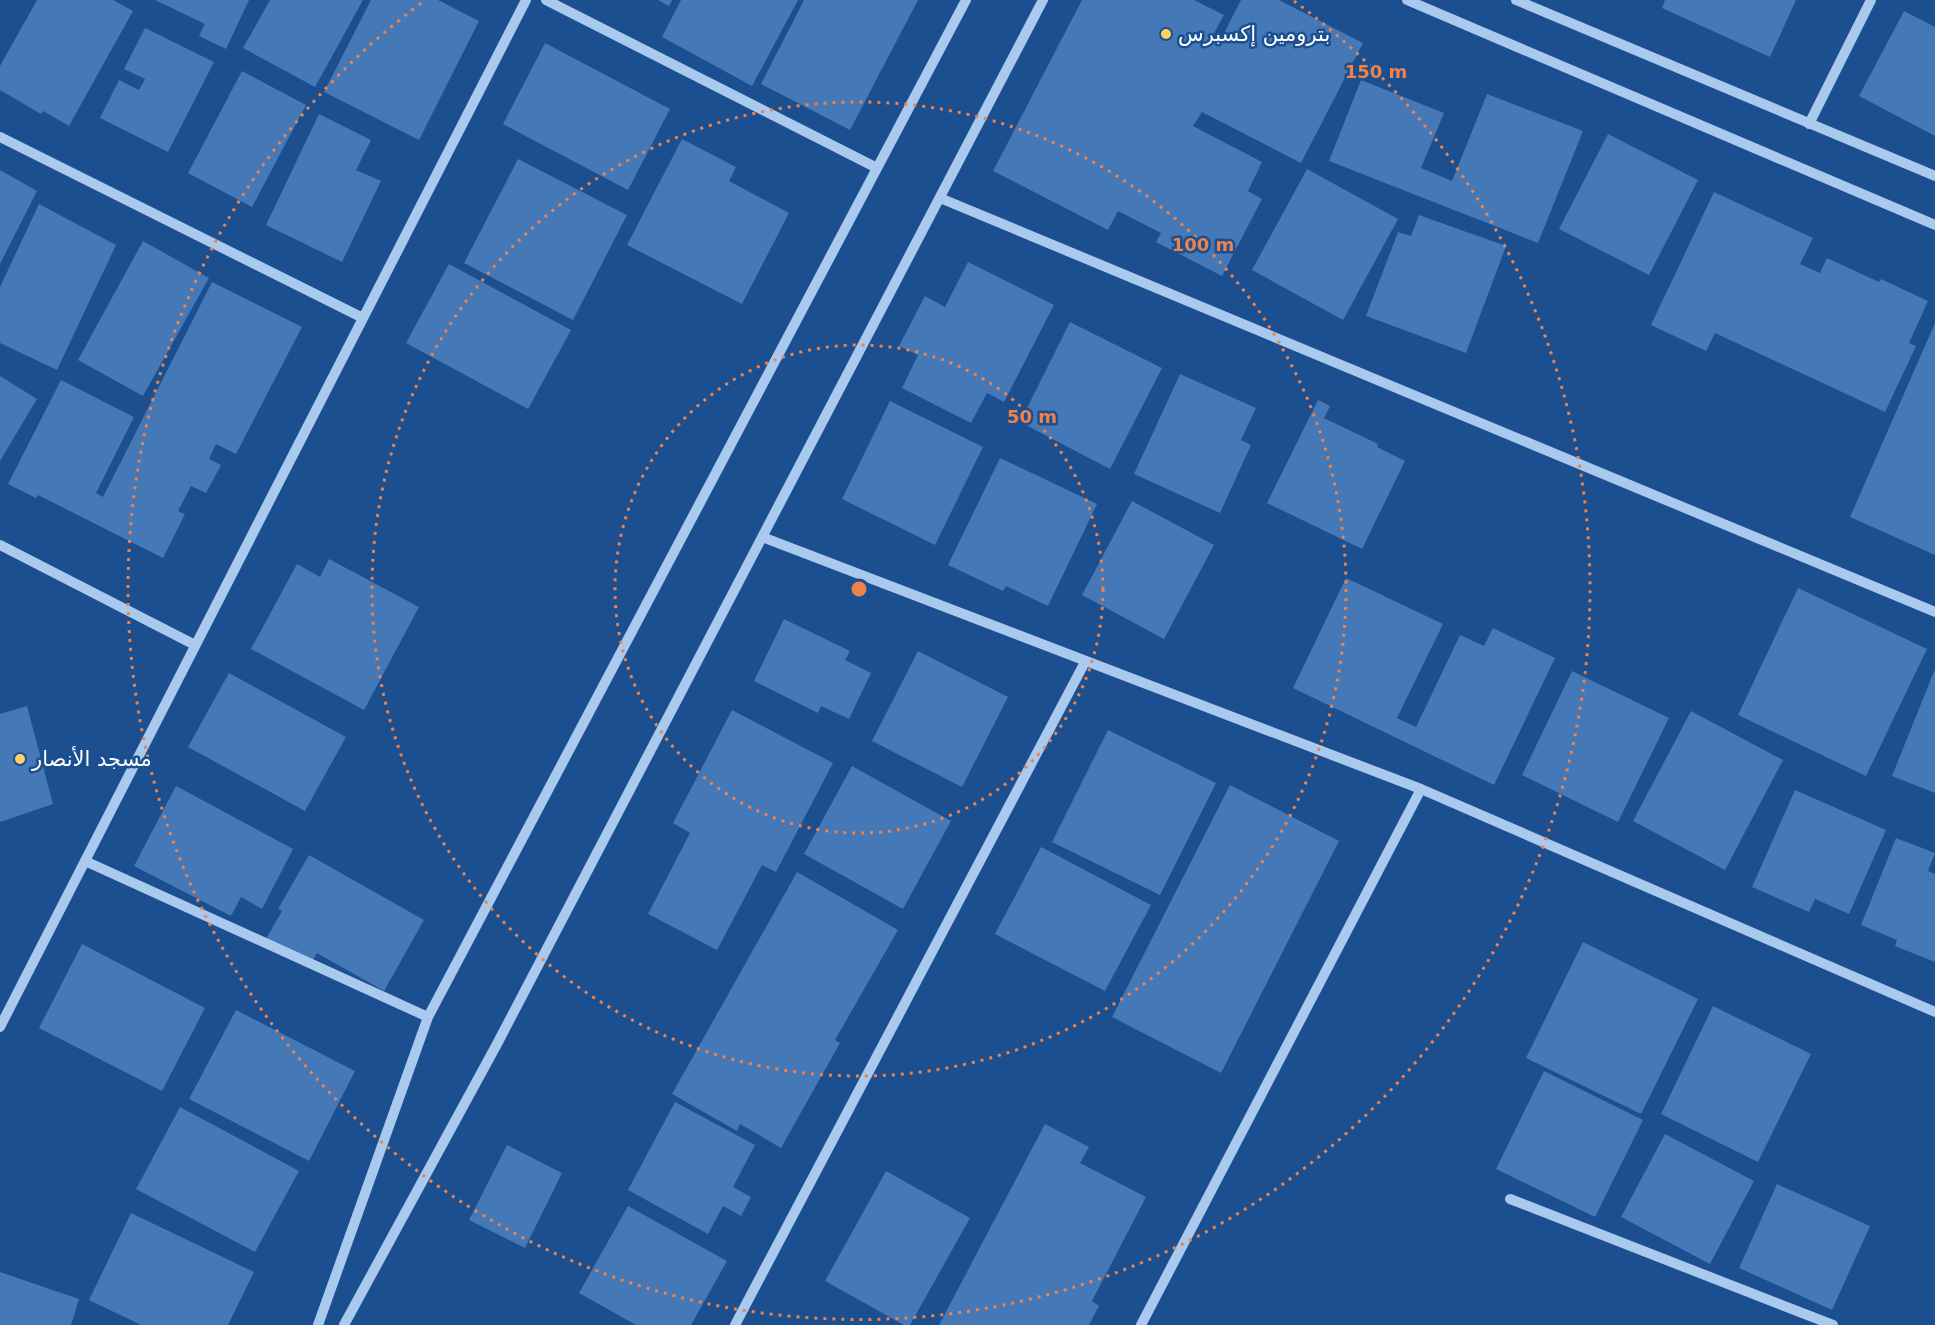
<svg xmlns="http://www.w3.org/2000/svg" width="1935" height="1325" font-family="'DejaVu Sans','Noto Sans Arabic',sans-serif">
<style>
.building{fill:#4478b7}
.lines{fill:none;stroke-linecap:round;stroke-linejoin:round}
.minor{stroke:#a9c9ee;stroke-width:10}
.ring{fill:none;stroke:#ee8249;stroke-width:3;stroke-dasharray:3 6}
.poi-dot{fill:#ffd166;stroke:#1b4f8f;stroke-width:2}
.labels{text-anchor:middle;stroke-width:5;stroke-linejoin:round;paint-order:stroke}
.poi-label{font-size:21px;fill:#fff;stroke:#1b4f8f;text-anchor:start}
.centre{fill:#ee8249;stroke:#1b4f8f;stroke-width:3}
.ring-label{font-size:18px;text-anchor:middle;font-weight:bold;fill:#ee8249;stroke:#1b4f8f;stroke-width:5;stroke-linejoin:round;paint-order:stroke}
</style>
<rect width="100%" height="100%" fill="#1b4f8f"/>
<path class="building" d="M37 0H113L133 11 69 126 43 111 41 114 0 90V66Z
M155 0H249L226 49 199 36 205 24Z
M270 0H363L315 87 243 48Z
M371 0H438L479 21 419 140 324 92Z
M658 0H672L669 6Z
M681 0H798L752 86 662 37Z
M804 0H918L850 130 761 84Z
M1082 0H1194L1224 15 1212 37 1220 41 1241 0H1279L1363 43 1301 163 1202 112 1193 126 1262 162 1248 191 1262 199 1222 276 1156 242 1161 233 1118 211 1108 230 993 171Z
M1665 0H1796L1770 57 1662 8Z
M1904 11 1935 27V136L1859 96Z
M145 28 214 62 168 152 100 118 119 80 139 90 145 79 124 69Z
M545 43 670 109 628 190 503 124Z
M242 71 306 105 252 207 188 173Z
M1361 80 1444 113 1421 168 1452 181 1487 94 1583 131 1538 243 1329 161Z
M319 114 371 140 356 170 381 181 342 262 266 225Z
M1608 134 1698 180 1649 275 1559 229Z
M682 139 736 167 729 181 789 213 742 304 627 245Z
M518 159 627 215 573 320 464 263Z
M1307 169 1398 219 1343 320 1252 270Z
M0 170 37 191 0 264Z
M1714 192 1813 238 1800 264 1820 273 1827 258 1879 282 1881 279 1928 301 1909 343 1916 346 1885 412 1715 333 1706 351 1651 325Z
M39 204 116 245 57 370 0 343V287Z
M1419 215 1506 246 1466 353 1366 316 1398 232 1411 236Z
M143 241 209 278 143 396 78 360Z
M968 262 1054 305 1004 402 987 393 971 423 902 388 918 355 899 346 925 296 945 307Z
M449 264 571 330 528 409 406 343Z
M212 282 302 327 236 454 216 444 209 459 221 465 206 493 191 486 178 511 185 514 163 558 38 495 36 498 8 484 61 380 134 417 96 493 103 497Z
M1070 322 1162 368 1110 469 1020 422Z
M1935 323V555L1850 517Z
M1180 374 1256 408 1241 440 1251 445 1220 513 1134 474Z
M0 376 37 399 0 461Z
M1318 400 1330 406 1324 418 1378 444 1377 447 1405 461 1362 549 1267 503Z
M890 401 983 447 935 545 842 499Z
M1000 458 1097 504 1048 606 1006 586 1003 591 948 565Z
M1132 501 1214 545 1164 639 1082 595Z
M329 559 419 607 364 710 251 649 297 564 320 577Z
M1346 578 1443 624 1397 718 1416 727 1460 635 1484 646 1493 628 1555 658 1494 785 1293 688Z
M1798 588 1927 649 1866 776 1738 715Z
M784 619 850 651 845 660 871 673 849 719 821 706 818 713 754 681Z
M918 651 1008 697 962 787 872 741Z
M1935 669V793L1892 776Z
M1572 671 1669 718 1618 822 1522 775Z
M229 673 346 737 305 811 188 747Z
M27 706 53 804 0 822V714Z
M732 710 833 763 776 872 762 865 717 950 648 914 690 833 673 823Z
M1691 711 1783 760 1725 870 1633 821Z
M1108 730 1216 783 1160 895 1052 842Z
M852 766 951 821 903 909 804 854Z
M1230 785 1339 841 1221 1073 1112 1017Z
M176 786 293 849 262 909 241 897 231 916 134 866Z
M1795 790 1886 830 1849 914 1815 899 1809 912 1752 887Z
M1896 838 1935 853 1928 871 1935 874V962L1895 946 1897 940 1861 925Z
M1041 847 1151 905 1105 991 995 934Z
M309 855 424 920 384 991 317 953 311 964 266 939 282 911 278 909Z
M797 872 898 930 835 1040 840 1043 781 1148 740 1124 737 1131 672 1094Z
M1583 942 1698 999 1641 1114 1526 1058Z
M82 944 205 1008 162 1091 39 1028Z
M1713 1006 1811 1054 1758 1162 1661 1114Z
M236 1010 355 1071 309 1161 189 1099Z
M1544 1071 1643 1120 1595 1217 1496 1169Z
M675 1102 755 1145 733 1187 751 1197 741 1216 723 1206 708 1234 628 1190Z
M180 1107 299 1171 255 1252 136 1189Z
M1045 1124 1089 1147 1080 1163 1146 1197 1092 1301 1099 1306 1089 1325H939Z
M1665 1134 1754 1181 1710 1264 1621 1217Z
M507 1145 562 1173 525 1248 469 1220Z
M886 1171 970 1218 910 1325H904L825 1281Z
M1777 1184 1870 1226 1832 1310 1739 1268Z
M628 1206 727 1261 691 1325H636L579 1293Z
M131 1213 254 1272 228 1325H141L89 1300Z
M0 1272 79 1299 71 1325H0Z"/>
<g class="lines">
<path class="minor" d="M546 0 877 168
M1407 0 1935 225
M1516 0 1935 176
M1809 124 1871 0
M0 137 363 318
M940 198 1935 612
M762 537 1421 789 1935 1012
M0 545 195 645
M85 861 428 1017
M0 1027 526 0
M1510 1199 1833 1325
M318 1325 428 1017 966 0
M344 1325 497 1044 1043 0
M735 1325 1085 662
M1141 1325 1421 789"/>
</g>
<g class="ring">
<circle cx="859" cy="589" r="244"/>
<circle cx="859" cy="589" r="487"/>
<path d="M1294 1A731 731 0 1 1 424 1"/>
</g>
<g class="poi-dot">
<circle cx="1166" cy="34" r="6"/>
<circle cx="20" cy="759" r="6"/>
</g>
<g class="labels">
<g class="poi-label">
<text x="1178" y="41">بترومين إكسبرس</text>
<text x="32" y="766">مسجد الأنصار</text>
</g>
</g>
<circle cx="859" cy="589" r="9" class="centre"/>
<g class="ring-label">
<text x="1376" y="78">150 m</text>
<text x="1203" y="251">100 m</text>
<text x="1032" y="423">50 m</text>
</g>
</svg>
